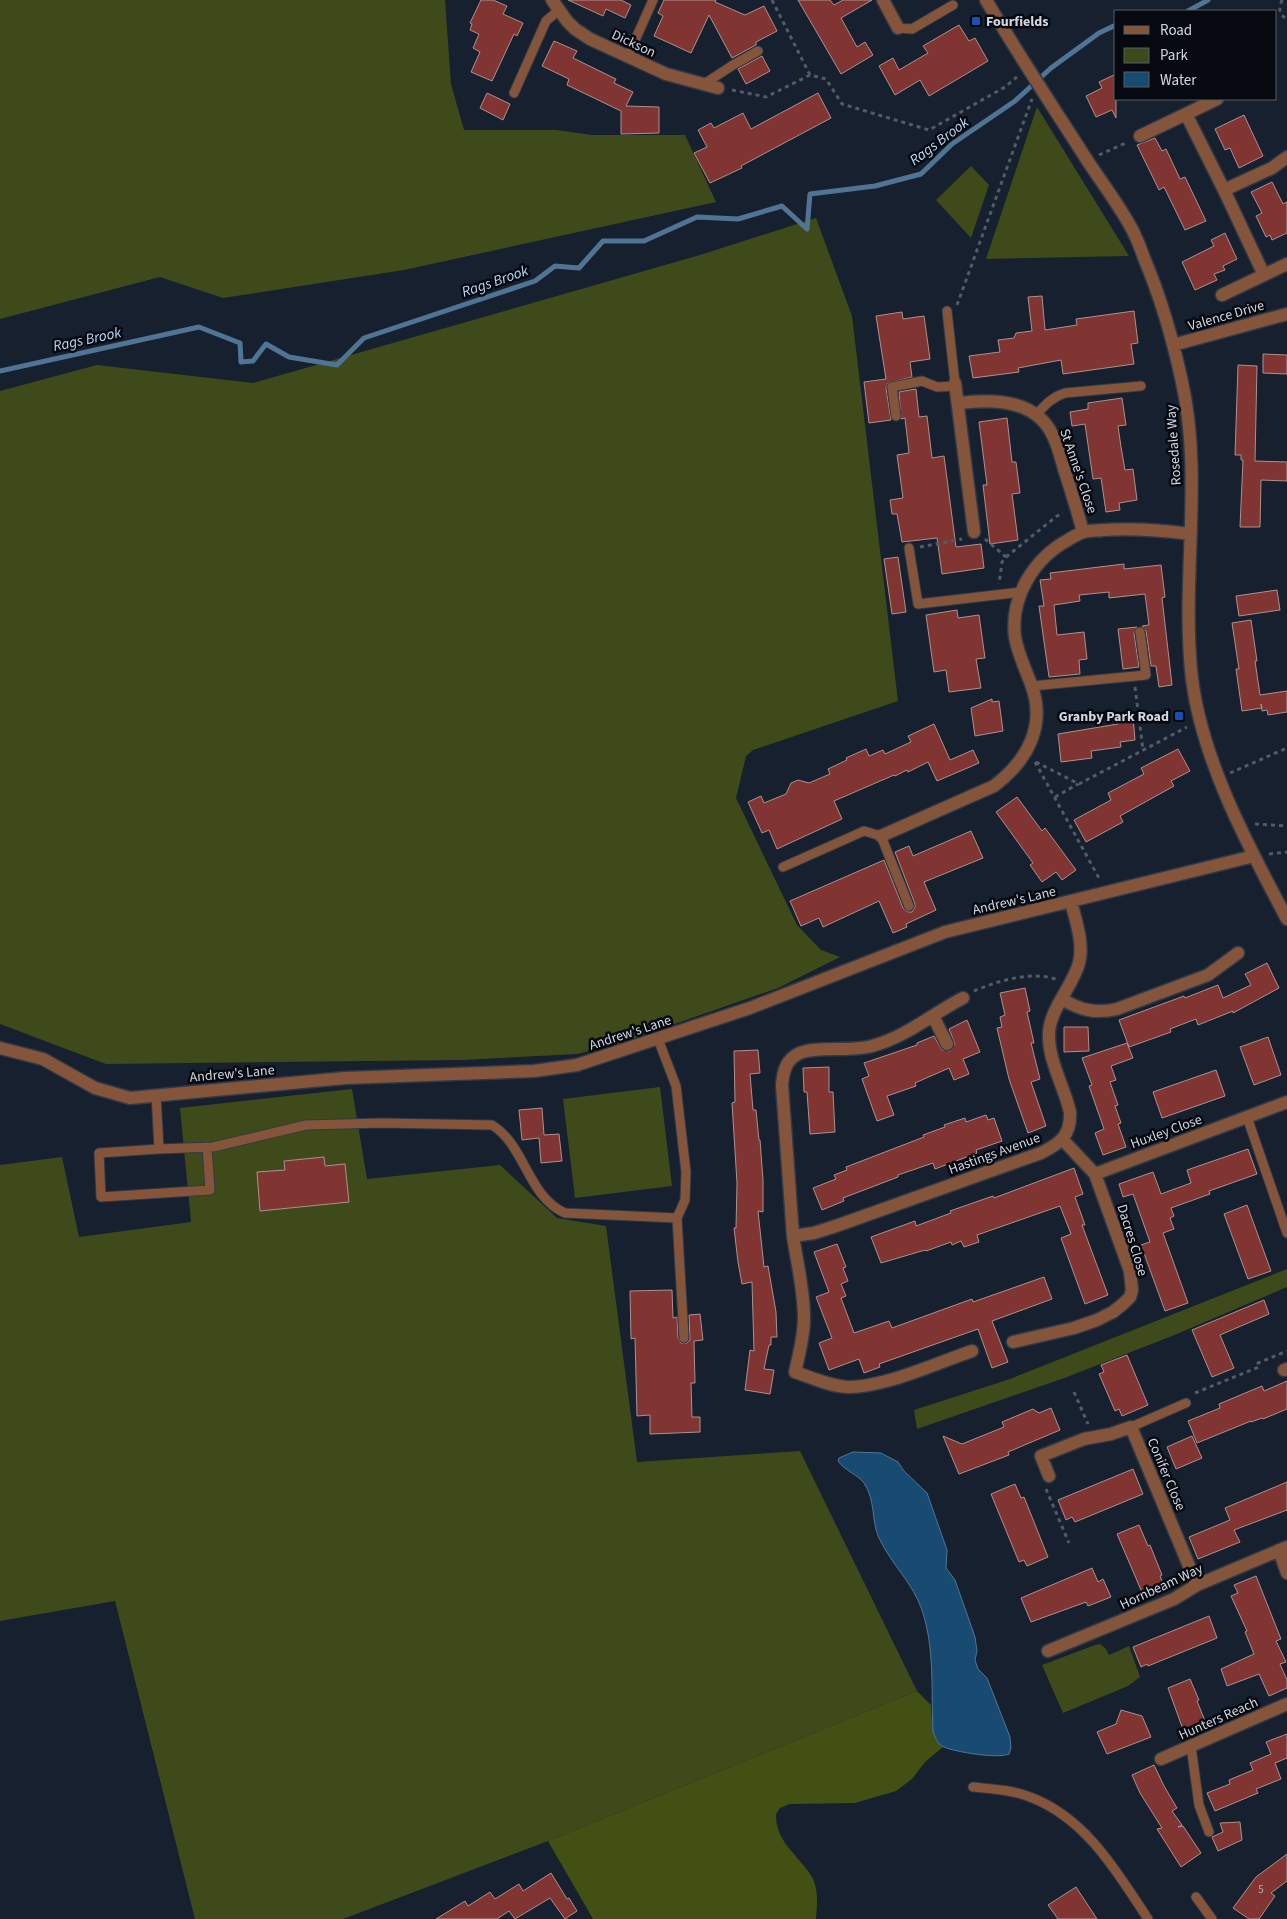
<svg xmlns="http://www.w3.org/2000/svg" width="1287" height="1919" font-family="'Source Sans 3',sans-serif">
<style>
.green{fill:#3f4a1b}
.forest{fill:#435014}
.water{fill:#184b72;stroke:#507594}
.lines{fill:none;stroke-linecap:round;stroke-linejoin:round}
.stream{stroke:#507594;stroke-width:5}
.building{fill:#813532;stroke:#ab928f}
.lane-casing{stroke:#303a47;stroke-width:11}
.street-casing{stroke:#303a47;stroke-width:15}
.path{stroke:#525b67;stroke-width:3;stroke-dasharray:4 4;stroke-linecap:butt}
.lane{stroke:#85553b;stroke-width:9}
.street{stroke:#85553b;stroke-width:12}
.transit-dot{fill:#1a4fb4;stroke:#060a10;stroke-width:2}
.labels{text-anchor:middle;stroke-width:5;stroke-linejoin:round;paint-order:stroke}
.number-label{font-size:11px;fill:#bdafb6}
.poi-label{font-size:14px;font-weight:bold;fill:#d1d8e2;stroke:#060a10;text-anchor:start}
.street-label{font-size:14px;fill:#d1d8e2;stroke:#060a10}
.water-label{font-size:15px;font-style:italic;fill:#b9daf8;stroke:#060a10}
</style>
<rect width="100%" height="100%" fill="#16202e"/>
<path class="green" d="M0 0H445L451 84 464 130H556L592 135H685L716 202 404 270 223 298 160 277 0 319Z
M1037 107 1129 256 986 259Z
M971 166 989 185 971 238 936 200Z
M816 218 852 316 898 701 753 750 746 756 736 798 797 925 821 950 840 957 778 988 617 1044 577 1054 462 1060 106 1064 0 1024V391L97 365 253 383 700 255Z
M660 1087 672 1186 575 1198 563 1099Z
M352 1089 367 1179 500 1165 557 1218 606 1226 637 1462 800 1451 917 1691 548 1841 343 1919H195L115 1601 0 1621V1165L62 1157 79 1237 191 1222 180 1108Z
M1287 1269V1287L1172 1336 1067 1377 917 1429 914 1410 1010 1379Z
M1100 1644 1106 1649 1109 1655 1129 1646 1140 1677 1128 1686 1063 1713 1042 1665 1095 1645Z"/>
<path class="forest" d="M917 1691 931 1705C932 1721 931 1735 943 1747L925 1762 912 1779 896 1791 855 1803 790 1804 780 1808 776 1814C775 1842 799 1855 812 1877 819 1890 817 1905 816 1919H593L548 1841Z"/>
<path class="water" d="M853 1452 881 1453 898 1462 904 1471 927 1493 947 1550 946 1568 955 1580 975 1637 977 1651 975 1660 978 1669 987 1678 1010 1737 1011 1748 1009 1754C998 1759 955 1752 944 1747 937 1744 935 1737 933 1731 931 1691 935 1649 922 1610 913 1583 891 1564 879 1538 871 1521 876 1501 864 1483 857 1474 845 1471 838 1461L839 1458Z"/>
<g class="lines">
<path class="stream" d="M1188 11 1208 0
M0 371 199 327 240 343 241 362 253 361 266 344 289 357 337 365 364 338 535 281 555 266 579 268 603 241H644L697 217 738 219 782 206 807 229 810 194 875 186 921 174 952 144 1015 101 1051 68 1099 33 1116 25"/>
</g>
<path class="building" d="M481 0H493L507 6 503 14 523 23 517 36 514 34 492 81 471 72 480 52 473 48 479 34 470 30 472 24 470 23Z
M568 0H621L631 5 625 18 606 9 603 16Z
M664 0H716L715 2 745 15 764 6 777 31 756 42V45L732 58 709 15 691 53 654 36 663 16 658 13Z
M798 0H830L834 5 843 0H872L841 18 857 47 865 42 873 55 841 74Z
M959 25 969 41 975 38 988 61 929 96 920 80 895 95 879 66 893 58 899 70 928 53 923 46Z
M554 41 577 51 573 58 616 79 614 83 633 92 626 106 659 107V133L621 134V111L567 85 569 79 542 66Z
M762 56 770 71 746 84 738 69Z
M1116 74V118L1112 110 1096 117 1086 96 1102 88 1099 82Z
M487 93 510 104 503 120 480 108Z
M818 93 831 118 741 166 742 168 710 183 694 153 707 147 698 130 711 123 714 128 743 113 751 129Z
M1244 115 1263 156 1239 168 1230 148 1225 150 1215 129Z
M1155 138 1162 151 1166 149 1180 179 1185 177 1206 221 1185 230 1164 187 1159 190 1137 145Z
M1272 182 1283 204 1287 202V233L1272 240 1270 235 1266 237 1256 216 1262 213 1251 192Z
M1225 233 1237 259 1223 266 1225 270 1214 274 1217 280 1195 290 1182 262 1214 246 1211 240Z
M1042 296 1045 330 1077 325 1076 319 1134 311 1138 343 1131 344 1134 364 1063 374 1061 360 1018 368 1019 372 973 378 969 356 1000 352 998 340 1014 338 1016 333 1032 331 1028 297Z
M902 312 903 319 924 316 930 359 910 362 912 377 888 383 886 388 891 420 869 423 864 382 886 379 876 316Z
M1263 354 1287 355V374L1263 373Z
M1238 365 1257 366 1255 461 1287 462V481L1261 480 1260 527H1240L1243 460H1241V455H1235Z
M916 389 919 417 927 416 932 458 944 456 956 547 981 544 984 568 942 574 937 538 902 542 897 514H892L890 500 903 498 897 455 909 453 905 418 901 419 899 392Z
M1122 398 1126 425 1118 426 1121 447 1125 470 1133 469 1137 500 1119 503 1120 510 1106 512 1101 478 1093 479 1085 424 1072 426 1070 412 1088 409V403Z
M1007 418 1012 462H1016L1020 493 1012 494 1018 540 990 544 983 485H987L979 422Z
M898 557 906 612 892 614 884 559Z
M1124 564V569L1161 565 1165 597 1162 598 1172 685 1159 687 1156 666H1151L1146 631 1142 626 1149 625 1145 594 1109 598V592L1079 595 1080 601 1054 605 1057 635 1084 632 1087 659 1079 660 1080 674 1049 677 1039 606H1044L1040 580 1051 579 1050 573Z
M1277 590 1280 610 1239 616 1236 596Z
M957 610 958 618 979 615 985 658 976 659 981 688 949 692 946 670 934 672 926 615Z
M1251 620 1257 661H1255L1260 695 1287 691V712L1268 715 1267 710 1262 711 1261 704 1262 708 1242 711 1236 669H1239L1232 623Z
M1137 627 1134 633 1139 667 1123 669 1118 629Z
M992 699V702L999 701 1003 731 975 736 971 708Z
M1133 717 1135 740 1120 742 1121 747 1091 751 1092 758 1061 762 1058 734 1118 724 1117 719Z
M934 724 950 760 973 750 979 763 937 781 928 762 908 772 907 770 895 776 894 775 834 801 842 819 777 849 769 830 762 833 748 802 761 796 764 803 786 794 791 783 798 780 809 783 830 774 828 769 847 760 846 758 866 749 869 756 883 750 885 754 911 742 908 736Z
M1178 749 1190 771 1171 781 1174 786 1120 816 1123 822 1086 842 1074 820 1111 800 1108 793 1144 774 1141 768Z
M1017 797 1042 831 1045 828 1076 870 1062 880 1056 872 1042 882 1030 865 1033 863 996 812Z
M971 831 983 858 924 882 936 910 906 924 907 927 893 933 879 901 823 927 819 918 801 926 790 901 884 860 903 908 908 912H912L915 907V904L895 852 909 846 913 856Z
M1267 963 1279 988 1233 1013V1011L1198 1025 1196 1019 1170 1029 1171 1032 1129 1047 1119 1020 1184 996 1185 998 1218 985 1223 998 1251 985 1245 974Z
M1025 988 1030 1011 1027 1012 1034 1043H1031L1040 1079 1031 1082 1046 1126 1028 1133 1009 1079 997 1028 1002 1027 1000 1017 1005 1015 1000 993Z
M967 1020 980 1052 963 1059 969 1074 954 1080 949 1068 915 1083 916 1086 887 1096 894 1115 877 1121 862 1079 869 1076 864 1063 917 1045V1043L934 1036 942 1050 950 1051 955 1044 949 1029Z
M1064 1027H1088L1089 1051 1064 1052Z
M1268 1037 1281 1075 1254 1085 1240 1047Z
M1127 1043 1133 1058 1111 1066 1116 1080 1110 1082 1118 1105 1115 1106 1121 1123 1118 1124 1126 1147 1103 1155 1095 1133 1104 1129 1089 1086 1092 1085 1082 1058Z
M758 1050 760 1073 750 1074 753 1110H756L759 1140H760L763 1180V1212L758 1211 764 1267 768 1266 776 1312 777 1337H771V1345H769L764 1369 774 1370 770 1394 745 1390 750 1350 754 1351 752 1282 742 1284 738 1262 734 1228H736L737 1183 732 1103 735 1102 734 1051Z
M829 1067V1092H833L835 1132 810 1134 807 1092H804L803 1068Z
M1216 1070 1225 1096 1162 1118 1153 1092Z
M542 1108 544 1135 559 1134 562 1161 541 1163 539 1138 522 1140 519 1110Z
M986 1115 988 1120 994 1118 1002 1141 976 1150 977 1153 935 1169 933 1163 898 1175V1177L843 1198 844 1201 822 1210 813 1188 836 1179 834 1175 847 1170 846 1167 924 1137 923 1135 945 1127 944 1125 965 1118 966 1122Z
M1248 1149 1257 1174 1209 1191 1210 1194 1171 1208 1174 1216 1170 1218 1174 1229 1163 1233 1188 1303 1165 1311 1141 1245 1150 1242 1133 1194 1123 1197 1119 1184 1153 1172 1161 1194 1191 1183 1187 1170Z
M324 1157 325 1166 345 1164 349 1202 260 1211 257 1172 285 1170 284 1161Z
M1074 1168 1083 1194 1075 1197 1085 1225H1082L1108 1295 1085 1304 1061 1238 1071 1234 1060 1206 977 1235 979 1242 964 1247 961 1241 952 1245 951 1242 926 1251 925 1250 881 1263 871 1237 915 1221 916 1226 951 1213 950 1211 993 1196 994 1198Z
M1247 1205 1271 1271 1248 1279 1224 1214Z
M837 1244 846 1267 843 1268 848 1281 841 1284 846 1296 841 1298 854 1333 889 1321 892 1328 972 1299 973 1302 1044 1277 1052 1299 992 1321 1008 1362 992 1368 978 1329 879 1364 880 1367 864 1373 859 1359 829 1370 819 1343 832 1338 816 1297 829 1292 814 1252Z
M672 1290 673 1318 677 1317 678 1338 681 1343H687L690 1340 689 1315 700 1314 703 1340 694 1341 695 1383H691L692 1417H700V1432L650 1434V1415L637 1416 635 1338 631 1339 630 1291Z
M1264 1300 1269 1314 1220 1335 1234 1368 1212 1377 1192 1330Z
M1127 1355 1148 1405 1122 1416 1119 1409 1115 1411 1099 1374 1104 1372 1101 1365Z
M1287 1381V1409L1263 1419 1262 1418 1251 1422V1421L1197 1443 1188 1421 1220 1408 1219 1404 1262 1386 1264 1391Z
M1051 1408 1060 1430 1008 1452 1009 1455 959 1474 943 1436 962 1444 1004 1427 1002 1422 1033 1409 1039 1413Z
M1192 1436 1202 1458 1176 1469 1167 1447Z
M1133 1469 1143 1494 1075 1522 1072 1517 1066 1520 1058 1500Z
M1287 1482V1510L1234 1530 1240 1542 1198 1559 1189 1537 1230 1520 1225 1508Z
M1015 1484 1021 1498 1024 1497 1048 1557 1027 1566 1024 1560 1019 1562 991 1494Z
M1139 1525 1148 1546 1150 1545 1162 1575 1160 1576 1165 1588 1144 1597 1117 1534Z
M1092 1568 1098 1582 1103 1579 1111 1597 1088 1606 1086 1602 1031 1622 1021 1598Z
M1256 1576 1281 1639 1276 1641 1286 1662 1280 1664 1287 1680V1688L1269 1696 1259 1674 1227 1686 1221 1669 1254 1654 1245 1632 1247 1631 1231 1596 1238 1593 1234 1585Z
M1209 1616 1217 1638 1148 1666 1147 1664 1141 1667 1133 1647Z
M1190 1679 1199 1700 1197 1701 1207 1726 1185 1735 1168 1688Z
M1121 1710 1142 1716 1151 1737 1107 1754 1097 1732 1116 1724Z
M1287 1734V1758L1275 1763 1281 1779 1256 1789 1258 1793 1215 1811 1207 1793 1230 1784 1229 1780 1253 1770 1250 1763 1271 1754 1266 1742Z
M1154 1765 1164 1786 1177 1808 1172 1811 1182 1825 1178 1827 1183 1826 1201 1853 1181 1867 1157 1829 1162 1828 1140 1793 1132 1775Z
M1240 1822 1242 1840 1218 1851 1212 1837 1223 1832 1220 1823Z
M1287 1854V1881L1271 1893 1275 1896 1259 1919H1249L1233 1908 1256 1877Z
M551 1873 567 1899 569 1898 577 1911 565 1919 550 1898 515 1919 509 1911 497 1919H436L465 1901 468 1906 490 1892 495 1899 519 1884 523 1891Z
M1076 1887 1097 1919H1058L1048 1905Z"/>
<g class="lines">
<defs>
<path id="lane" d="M898 28 912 29 953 5
M628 56 653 0
M704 84 733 65 758 51
M514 93 546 21 559 10
M947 311 955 383
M1036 415C1045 405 1052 397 1065 393L1141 386
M896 416 892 387 922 381 937 387 956 386
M909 548 918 604 1021 592
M1032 686 1146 675 1140 632
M783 867 864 831 881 836 909 906
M156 1095 159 1149 213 1147 306 1125 381 1123 492 1125C525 1145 528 1197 565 1213L677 1218 685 1200 686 1172 676 1086 658 1039
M1247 1117 1287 1233
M159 1149 99 1153 101 1197 210 1190 207 1147
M677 1218 684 1338
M1131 1427 1186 1403
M1191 1746 1199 1805 1209 1832
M973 1787C992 1789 1012 1790 1030 1797 1086 1818 1117 1872 1148 1919
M1196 1897 1212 1919"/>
<path id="street" d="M552 0 567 21 575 29 590 39 666 74 718 88
M883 0 898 28
M986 0C1018 54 1053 107 1087 160 1102 183 1120 206 1133 231 1137 239 1141 249 1144 258 1161 298 1173 340 1182 382 1203 476 1182 574 1191 670 1199 755 1247 844 1287 919
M1217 99 1186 114 1224 190 1272 168 1287 157
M1140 136 1186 114
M1224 190 1264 275
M1222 295 1287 264
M1173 345 1287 314
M955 383 974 532
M959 403C993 399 1036 399 1053 436 1058 446 1061 458 1064 469 1071 490 1077 510 1083 532
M881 836 994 786C1027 761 1047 726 1031 684 1025 668 1018 654 1015 637 1010 598 1033 559 1068 540 1073 537 1079 533 1084 532 1090 530 1097 531 1103 530 1135 528 1159 530 1190 534
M1062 999C1080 1010 1095 1014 1117 1009L1208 975 1238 953
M933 1016 947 1044
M0 1048 43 1059 95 1088 130 1098 345 1078 534 1071 577 1065 750 1008 945 932 1254 856
M1095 1174 1287 1102
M793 1236 782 1085C783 1072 786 1059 800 1053 818 1046 850 1052 872 1046 906 1037 932 1014 963 998
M1013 1342 1074 1328 1097 1320 1113 1312 1123 1304 1130 1297 1132 1290 1130 1271 1095 1174 1063 1140
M972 1351C937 1363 883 1388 847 1387 830 1386 812 1378 795 1372 799 1354 804 1337 804 1318 804 1290 797 1263 793 1236L814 1233 836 1226 1041 1153C1061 1143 1071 1135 1070 1112 1064 1086 1048 1060 1049 1034 1049 1010 1073 986 1079 963 1084 944 1076 921 1071 902
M1284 1370 1287 1369
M1049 1476 1041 1456 1084 1439 1111 1434 1131 1427 1197 1585
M1279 1550 1287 1573
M1048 1651 1174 1599 1197 1585 1287 1547
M1161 1759 1287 1704"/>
</defs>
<use href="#lane" class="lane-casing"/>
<use href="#street" class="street-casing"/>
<path class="path" d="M772 0 810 75
M1282 0C1279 8 1278 14 1287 19
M732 90 766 97 810 75 826 79 842 104 929 130 1005 87 1017 77
M1099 155 1128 142
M957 305 1032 99
M985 539 1006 557 1002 562 999 584
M920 547 962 539
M1006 557 1057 516 1063 513
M1135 687 1143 750
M1035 762 1100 880
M1036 762 1079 784 1187 727
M1230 773 1287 748
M1055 797 1078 784
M1255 824 1287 826
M1269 854 1287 852
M974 991C997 981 1033 970 1058 980
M1074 1392 1088 1424
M1195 1393 1259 1367 1258 1363 1287 1351
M1046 1489 1069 1543"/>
<use href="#lane" class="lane"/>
<use href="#street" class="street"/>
</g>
<g class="transit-dot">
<rect x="971" y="16" width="10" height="10" rx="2.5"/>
<rect x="1174" y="711" width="10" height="10" rx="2.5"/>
</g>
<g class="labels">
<g class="number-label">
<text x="1261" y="1893">5</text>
</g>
<g class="poi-label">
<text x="986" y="26">Fourfields</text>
<text x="1169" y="721" text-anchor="end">Granby Park Road</text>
</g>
<g class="street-label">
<text transform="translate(634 43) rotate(25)" y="5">Dickson</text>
<text transform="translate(1226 315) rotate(-16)" y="5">Valence Drive</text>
<text transform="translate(1173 445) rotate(-94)" y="5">Rosedale Way</text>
<text transform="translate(1079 471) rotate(71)" y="5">St Anne's Close</text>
<text transform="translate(1014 900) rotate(-13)" y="5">Andrew's Lane</text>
<text transform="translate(630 1032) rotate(-18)" y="5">Andrew's Lane</text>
<text transform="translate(232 1073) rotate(-5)" y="5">Andrew's Lane</text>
<text transform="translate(1166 1131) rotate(-20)" y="5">Huxley Close</text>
<text transform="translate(994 1153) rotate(-20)" y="5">Hastings Avenue</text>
<text transform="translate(1133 1240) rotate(73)" y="5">Dacres Close</text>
<text transform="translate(1167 1474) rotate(67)" y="5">Conifer Close</text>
<text transform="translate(1161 1586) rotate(-25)" y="5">Hornbeam Way</text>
<text transform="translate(1218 1718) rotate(-24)" y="5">Hunters Reach</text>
</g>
<g class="water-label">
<text transform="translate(939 141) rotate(-37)" y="5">Rags Brook</text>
<text transform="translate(495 281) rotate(-19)" y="5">Rags Brook</text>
<text transform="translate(87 339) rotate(-12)" y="5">Rags Brook</text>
</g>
</g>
<rect x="1114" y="10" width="162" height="90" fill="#060a10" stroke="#575c64"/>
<rect x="1124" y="26" width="25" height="8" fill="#85553b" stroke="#575c64"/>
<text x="1160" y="35" font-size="15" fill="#d1d8e2">Road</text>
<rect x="1124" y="48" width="25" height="15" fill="#3f4a1b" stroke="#575c64"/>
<text x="1160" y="60" font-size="15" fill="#d1d8e2">Park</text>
<rect x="1124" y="72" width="25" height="15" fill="#184b72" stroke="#575c64"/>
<text x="1160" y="85" font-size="15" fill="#d1d8e2">Water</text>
</svg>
